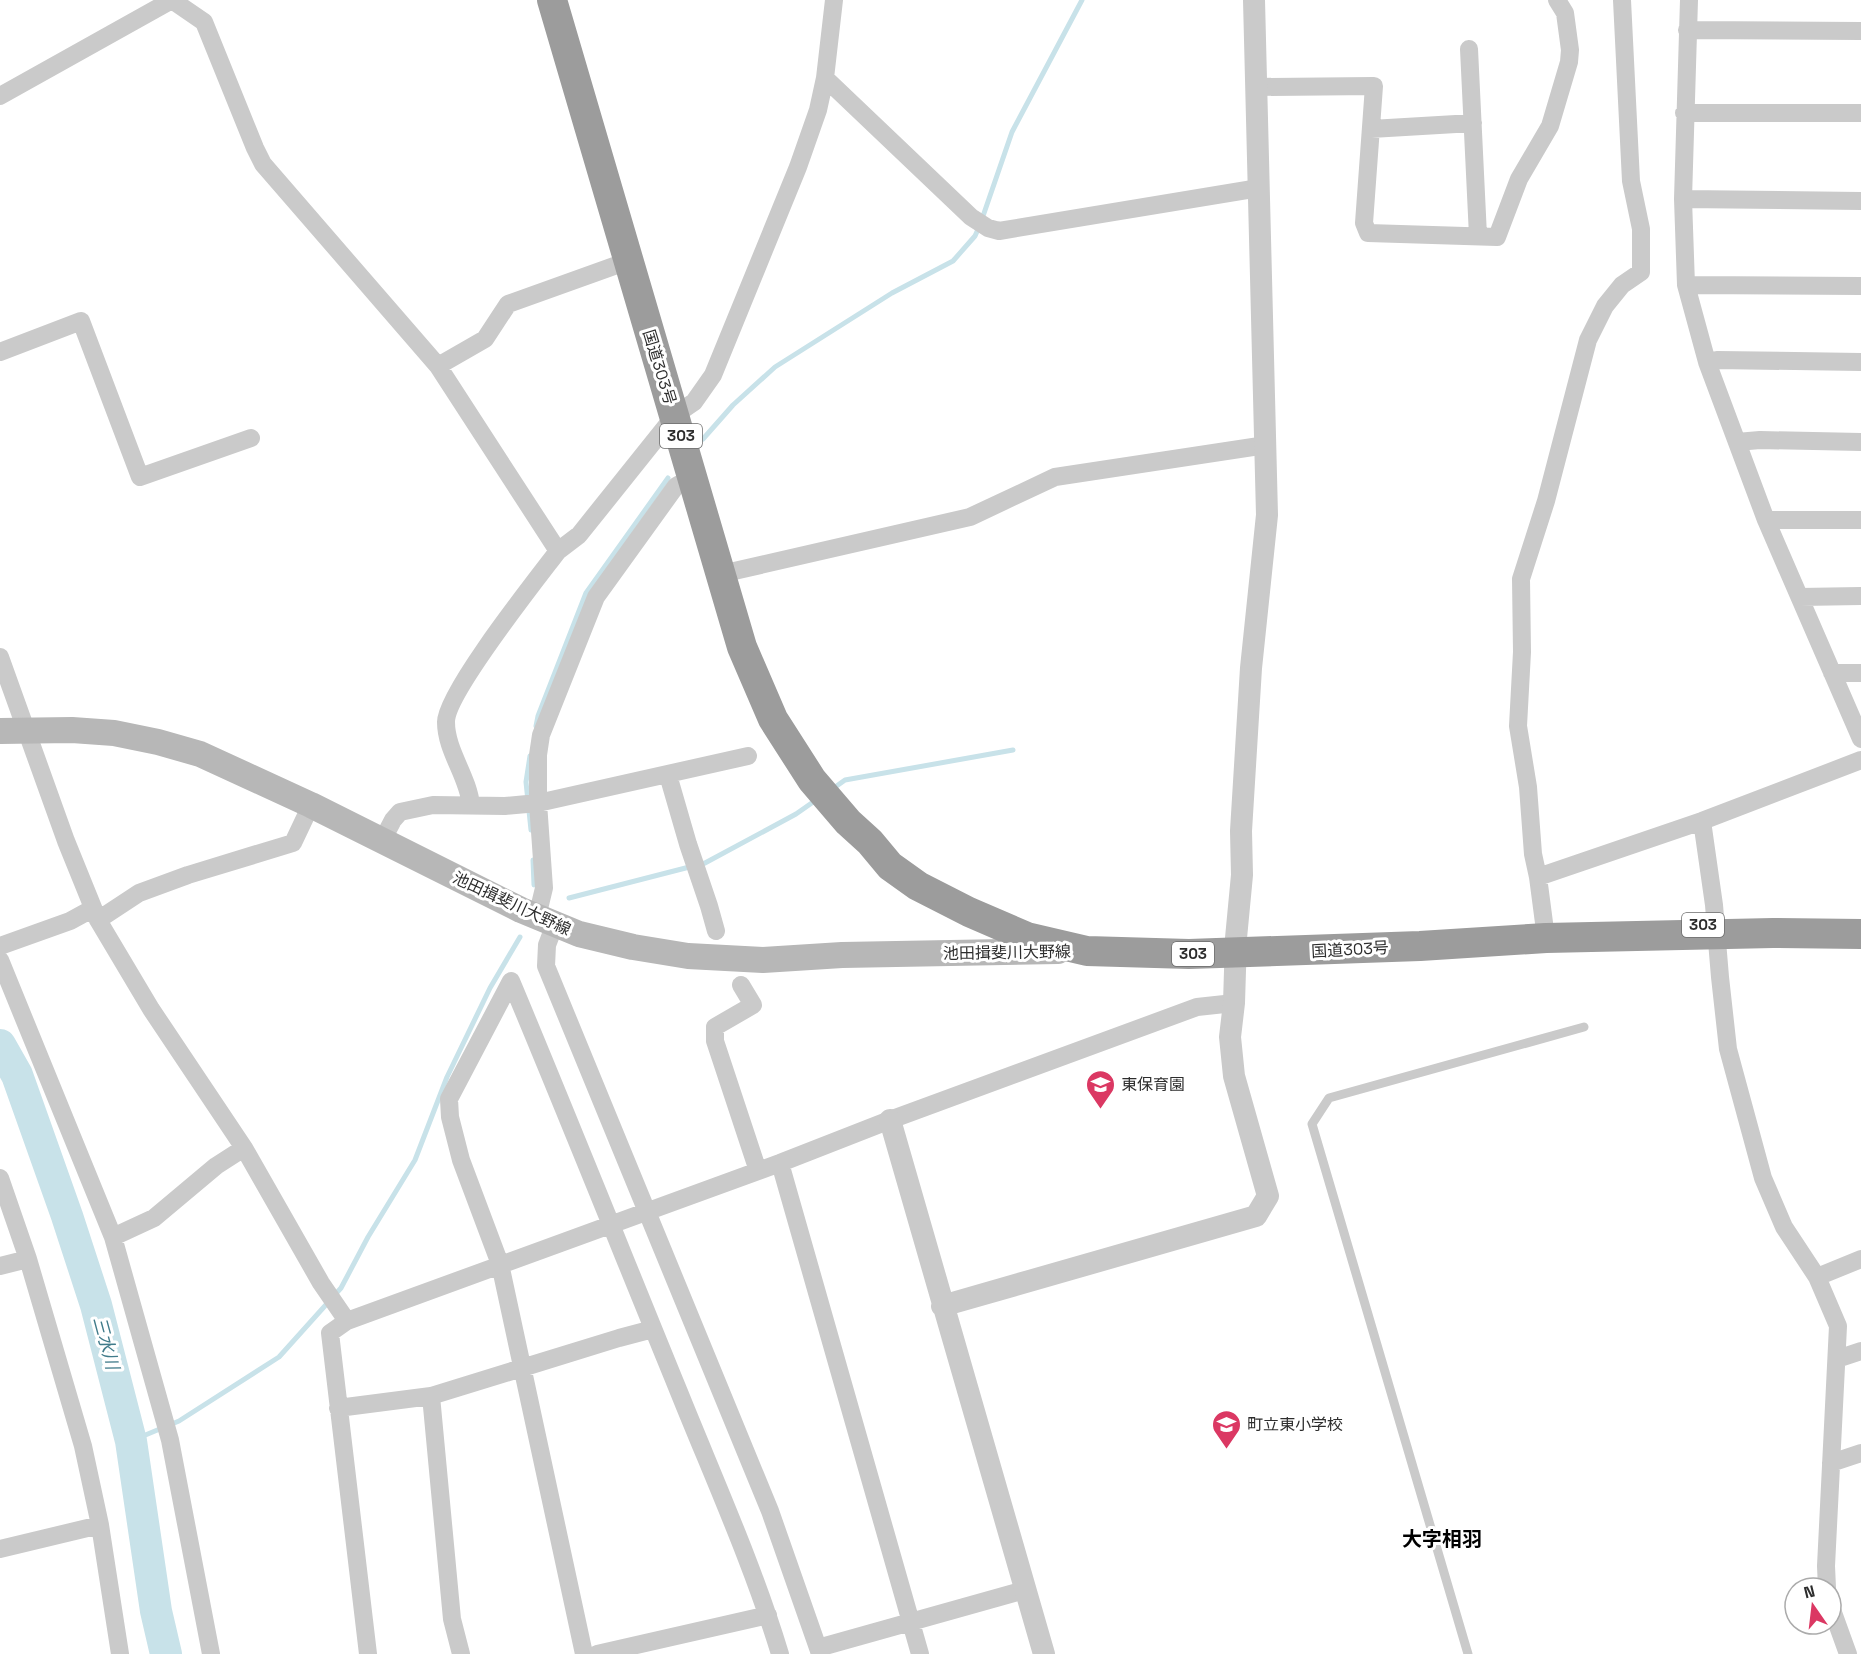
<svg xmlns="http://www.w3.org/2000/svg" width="1861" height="1654" font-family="'Space Grotesk','Noto Sans JP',sans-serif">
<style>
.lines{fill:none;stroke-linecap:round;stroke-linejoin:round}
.stream{stroke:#c8e2e9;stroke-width:5}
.river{stroke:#c8e2e9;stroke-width:32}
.service{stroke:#cacaca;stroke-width:9}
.minor{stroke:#cacaca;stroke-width:18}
.tertiary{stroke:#cacaca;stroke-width:22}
.secondary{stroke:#b7b7b7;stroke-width:26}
.trunk{stroke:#9c9c9c;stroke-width:30}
.labels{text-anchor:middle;stroke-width:6;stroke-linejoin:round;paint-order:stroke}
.shield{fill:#fff;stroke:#6c6c6c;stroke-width:1.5}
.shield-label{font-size:15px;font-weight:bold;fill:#2d2d2d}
.street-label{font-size:16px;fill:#2d2d2d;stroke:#fff}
.poi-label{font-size:16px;fill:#2d2d2d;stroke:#fff;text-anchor:start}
.water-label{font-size:18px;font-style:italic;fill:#407b8a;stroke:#fff}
.quarter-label{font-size:20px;font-weight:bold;fill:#000;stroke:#fff}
</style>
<rect width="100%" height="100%" fill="#fff"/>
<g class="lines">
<path class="stream" d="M982 219 1012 132 1082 0
M703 439 733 405 775 367 892 293 953 261 975 236 979 227
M536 726 538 716 586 593 668 478
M530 756 526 782 531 830
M831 790 845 780 1013 750
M533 860 534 885
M569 898 705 863 796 814 816 800
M131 1441 179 1421 279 1357 341 1288 368 1237 415 1160 447 1077 490 988 520 937"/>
<path class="river" d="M0 1045 17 1075 67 1216 96 1305 131 1441 156 1611 166 1654"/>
<path class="service" d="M1468 1654 1312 1124 1329 1098 1584 1027"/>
<path class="minor" d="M172 0 204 22 255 148 263 164 438 366 558 551
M1689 0 1683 199 1686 285 1707 362 1766 520 1861 739
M1687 30 1861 31
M1469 49 1478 236
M825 78 971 217 988 228 999 231 1259 188
M1256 87 1374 86 1364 223 1368 233 1497 237 1519 179 1550 126 1569 62 1570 50 1565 13 1557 0
M0 96 172 0
M1684 113H1861
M1371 129 1473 123
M1683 199 1861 201
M1686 285 1861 286
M0 352 81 321 140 477 251 438
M1707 362 1717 360 1861 362
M438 366 485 339 508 304 628 261
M1737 442 1760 440 1861 442
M1766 520H1861
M721 574 970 517 1055 477 1266 445
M1800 597 1861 596
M0 657 66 841 98 920 151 1009 244 1148 321 1283 347 1321
M1832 673H1861
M668 775 688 844 709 906 716 931
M471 805C468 776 446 751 446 722 446 693 536 580 558 551L579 535 675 415 694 402 713 375 798 167 818 110 825 78 834 0
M1702 821 1714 905 1720 977 1728 1049 1763 1178 1784 1227 1817 1277 1838 1326 1826 1566 1827 1588
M382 841 393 820 400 812 433 805 505 806 538 803 748 756
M1538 877 1702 821 1861 760
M537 917 544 888 538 803V755L541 735 596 597 676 486 692 477
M98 920 139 893 188 875 293 843 311 805
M555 924 547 945 546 966 770 1511 818 1648
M1546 938 1538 877 1533 854 1528 787 1518 726 1522 652 1521 579 1546 501 1588 340 1605 306 1622 285 1641 272V229L1631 181 1622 0
M0 946 70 921 92 909
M0 960 113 1237 170 1440 211 1654
M741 985 753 1005 715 1027V1041L758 1171
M780 1163 920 1654
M0 1178 28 1259 83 1446 100 1525 120 1654
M113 1237 154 1218 216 1166 244 1148
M0 1266 28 1259
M1817 1277 1861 1259
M1837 1359 1861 1351
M431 1396 452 1619 461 1654
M338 1408 431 1396 619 1338 653 1329
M1831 1463 1861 1453
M0 1549 100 1525
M1831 1607 1848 1654
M368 1654 330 1333 347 1321 780 1163 890 1120 1197 1007 1234 1003
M584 1654 500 1264 461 1160 450 1117 449 1099 511 981C568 1117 623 1255 679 1392 714 1479 753 1565 780 1654
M597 1654 768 1615
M820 1654 818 1648 1025 1590"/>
<path class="tertiary" d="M890 1120 1044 1654
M942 1306 1256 1216 1268 1196 1234 1076 1230 1037 1234 1003 1236 938 1242 875 1241 831 1251 668 1267 515 1254 0"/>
<path class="secondary" d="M0 731 72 730 114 733 158 742 200 754 311 805 521 910 579 934 633 947 688 956 763 960 842 955 1058 951"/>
<path class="trunk" d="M552 0 742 647 773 719 812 780 848 822 870 842 890 866 918 886 969 912 1027 937 1087 951 1189 954 1420 946 1546 938 1773 933 1861 934"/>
</g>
<defs>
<symbol id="school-pin" viewBox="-11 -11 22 30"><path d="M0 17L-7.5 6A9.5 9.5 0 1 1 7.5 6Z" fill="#db3863" stroke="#fff"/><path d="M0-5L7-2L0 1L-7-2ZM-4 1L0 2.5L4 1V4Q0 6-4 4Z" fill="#fff"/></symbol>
</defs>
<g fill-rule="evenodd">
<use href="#school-pin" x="1084" y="1068" width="33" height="45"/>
<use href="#school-pin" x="1210" y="1408" width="33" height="45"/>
</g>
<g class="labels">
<g class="shield">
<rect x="660" y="424" width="42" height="24" rx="4.5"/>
<rect x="1682" y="913" width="42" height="24" rx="4.5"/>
<rect x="1172" y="942" width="42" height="24" rx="4.5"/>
</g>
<g class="shield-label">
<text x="681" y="441">303</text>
<text x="1703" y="930">303</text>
<text x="1193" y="959">303</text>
</g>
<g class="street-label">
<text transform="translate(660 367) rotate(73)" y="6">国道303号</text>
<text transform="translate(512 903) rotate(25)" y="6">池田揖斐川大野線</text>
<text transform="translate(1350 949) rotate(-3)" y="6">国道303号</text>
<text transform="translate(1007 952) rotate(-1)" y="6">池田揖斐川大野線</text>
</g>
<g class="poi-label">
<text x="1121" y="1090">東保育園</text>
<text x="1247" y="1430">町立東小学校</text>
</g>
<g class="water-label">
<text transform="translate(106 1343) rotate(75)" y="6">三水川</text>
</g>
<g class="quarter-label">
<text x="1442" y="1546">大字相羽</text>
</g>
</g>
<g transform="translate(1813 1606) rotate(346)"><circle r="28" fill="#ffffff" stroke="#ababab" stroke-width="1.5"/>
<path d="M0-4.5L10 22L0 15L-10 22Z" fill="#db3863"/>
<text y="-9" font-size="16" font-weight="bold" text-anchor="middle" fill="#2d2d2d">N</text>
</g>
</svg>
